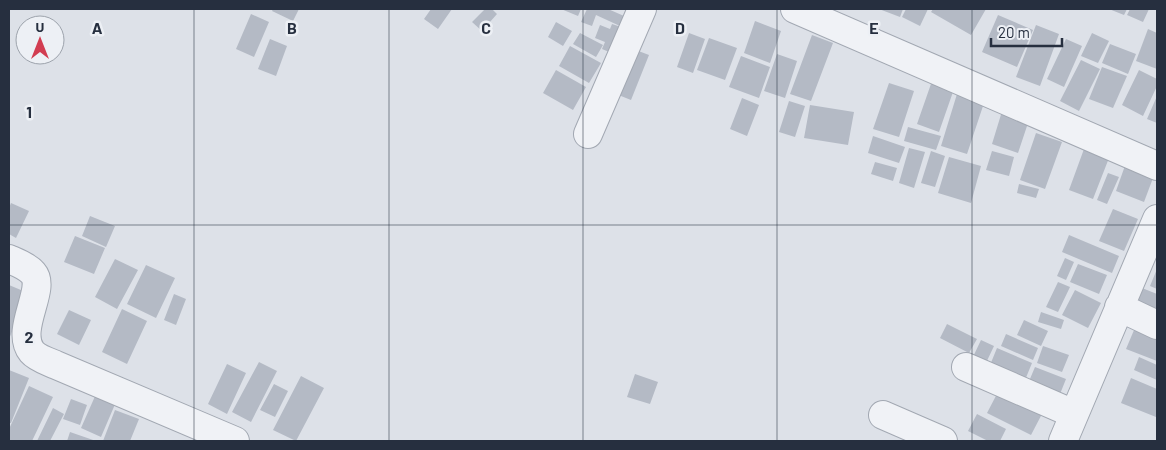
<svg xmlns="http://www.w3.org/2000/svg" width="1166" height="450" font-family="Barlow,sans-serif">
<style>
.building{fill:#b4bac5}
.lines{fill:none;stroke-linecap:round;stroke-linejoin:round}
.minor-casing{stroke:#a2a8b2;stroke-width:30}
.minor{stroke:#f0f2f6;stroke-width:28}
.grid{fill:none;stroke:#262f3f;stroke-width:1;stroke-opacity:0.55}
.grid-label{font-size:16px;text-anchor:middle;font-weight:bold;fill:#262f3f;stroke:#edf0f5;stroke-width:5;stroke-linejoin:round;paint-order:stroke}
</style>
<rect width="100%" height="100%" fill="#dde1e8"/>
<path class="building" d="M273 9H299L293 21 272 11Z
M431 9H452L438 29 424 19Z
M485 9H492L497 14 482 31 472 22Z
M561 9H581L578 16Z
M587 9H608L624 16 620 26 596 15 592 26 581 22Z
M879 9H903L900 17Z
M906 9H928L920 26 902 17Z
M933 9H986L971 35 931 12Z
M1109 9H1127L1124 15Z
M1130 9H1149L1143 22 1127 15Z
M251 14 269 22 254 57 236 49Z
M998 15 1033 30 1017 67 982 52Z
M755 21 781 31 770 63 744 53Z
M556 22 572 31 563 46 548 37Z
M612 24 624 28 614 54 602 49 605 42 595 38 600 25 610 29Z
M1036 25 1059 34 1040 86 1016 77Z
M1148 29 1157 33V69L1136 61Z
M580 33 603 45 596 57 573 44Z
M689 33 705 39 693 73 677 67Z
M1092 33 1109 41 1098 63 1081 56Z
M812 35 833 43 811 101 790 94Z
M709 38 737 48 725 80 697 70Z
M270 39 287 46 276 76 258 69Z
M1066 39 1082 46 1064 87 1047 79Z
M1110 44 1136 54 1128 74 1102 63Z
M570 46 601 63 589 83 559 66Z
M628 47 649 55 631 100 611 92Z
M777 54 797 61 785 98 764 91Z
M741 56 770 67 759 98 729 87Z
M1081 60 1100 69 1079 111 1060 101Z
M1102 67 1127 76 1113 108 1089 99Z
M556 70 586 87 573 110 543 93Z
M1139 70 1157 79V86L1143 116 1122 105Z
M932 81 954 89 939 132 917 124Z
M889 83 914 91 899 137 873 129Z
M957 94 984 103 967 154 941 146Z
M1157 96V123L1147 119Z
M742 98 759 105 747 136 730 129Z
M789 101 805 106 795 137 779 132Z
M810 105 854 112 848 145 804 138Z
M1003 108 1030 117 1018 153 992 144Z
M908 127 941 136 936 150 904 141Z
M1036 133 1062 142 1045 189 1020 180Z
M873 136 905 147 899 163 868 153Z
M909 148 925 152 914 188 899 183Z
M1084 149 1109 158 1093 199 1069 190Z
M931 151 945 156 935 187 921 183Z
M992 151 1014 157 1009 176 986 170Z
M949 157 981 166 971 203 938 193Z
M1127 160 1156 170 1144 202 1116 191Z
M875 162 897 168 893 181 871 174Z
M1108 173 1119 177 1107 204 1097 200Z
M1019 184 1039 189 1036 198 1017 193Z
M11 203 29 211 16 238 9 234V208Z
M1113 209 1138 219 1124 251 1099 241Z
M90 216 115 226 106 247 82 236Z
M1069 235 1119 256 1112 273 1062 252Z
M75 236 105 248 94 274 64 262Z
M1065 258 1074 262 1066 280 1057 276Z
M115 259 138 270 117 309 95 297Z
M1078 264 1107 275 1099 294 1070 282Z
M146 265 175 278 156 318 127 304Z
M1157 269V289L1150 286Z
M1058 282 1070 287 1058 312 1046 307Z
M9 285 28 293 9 339Z
M1142 288 1157 294V316L1134 306Z
M1075 290 1101 303 1088 328 1062 315Z
M174 294 186 299 176 325 164 320Z
M122 309 147 321 127 364 102 352Z
M69 310 91 320 79 345 57 334Z
M1041 312 1064 320 1061 329 1038 322Z
M1024 320 1048 331 1041 346 1017 335Z
M1137 323 1157 331V361L1126 349Z
M947 324 977 339 969 353 940 338Z
M1006 334 1038 348 1033 360 1001 346Z
M981 340 994 346 985 365 972 359Z
M1043 346 1069 355 1062 372 1037 363Z
M997 348 1032 363 1023 385 988 370Z
M1139 357 1157 365V380L1134 370Z
M259 362 277 371 251 422 232 412Z
M227 364 246 373 227 414 208 404Z
M1035 367 1066 379 1058 399 1027 386Z
M9 370 29 378 11 423H9Z
M635 374 658 382 650 404 627 397Z
M301 376 324 388 296 441 273 430Z
M1131 378 1157 389 1156 417 1121 403Z
M274 384 288 391 275 417 260 410Z
M29 386 53 397 32 441H9V429Z
M999 390 1043 412 1031 435 987 413Z
M96 394 116 402 101 437 81 428Z
M71 399 87 405 80 425 63 419Z
M53 408 64 414 50 441H37Z
M115 410 139 419 130 441H103Z
M977 414 1006 429 1000 441H988L968 431Z
M70 432 96 441H67Z"/>
<g class="lines">
<defs>
<path id="minor" d="M795 9 1157 166
M588 134 642 9
M9 259C16 262 27 266 33 273 47 289 14 330 32 352 37 358 49 362 56 365L235 441
M1119 307 1157 325
M966 367 1074 414
M883 415 943 441
M1063 441 1157 219"/>
</defs>
<use href="#minor" class="minor-casing"/>
<use href="#minor" class="minor"/>
</g>
<path class="grid" d="M194 9V441M389 9V441M583 9V441M777 9V441M972 9V441M9 225H1157"/>
<g class="grid-label">
<text x="97" y="34">A</text>
<text x="292" y="34">B</text>
<text x="486" y="34">C</text>
<text x="680" y="34">D</text>
<text x="874" y="34">E</text>
<text x="29" y="118">1</text>
<text x="29" y="343">2</text>
</g>
<rect width="1166" height="450" fill="none" stroke="#262f3f" stroke-width="20"/>
<g transform="translate(40 40)"><circle r="24" fill="#edf0f5" stroke="#9da3ac"/>
<path d="M0-4L9 19L0 12L-9 19Z" fill="#d23d51"/>
<text y="-8" font-size="14" font-weight="bold" text-anchor="middle" fill="#262f3f">U</text>
</g>
<path d="M991 38v8h71v-8" fill="none" stroke="#262f3f" stroke-width="2.5"/>
<text x="998" y="38" font-size="15" fill="#262f3f" stroke="#edf0f5" stroke-width="4" paint-order="stroke">20 m</text>
</svg>
